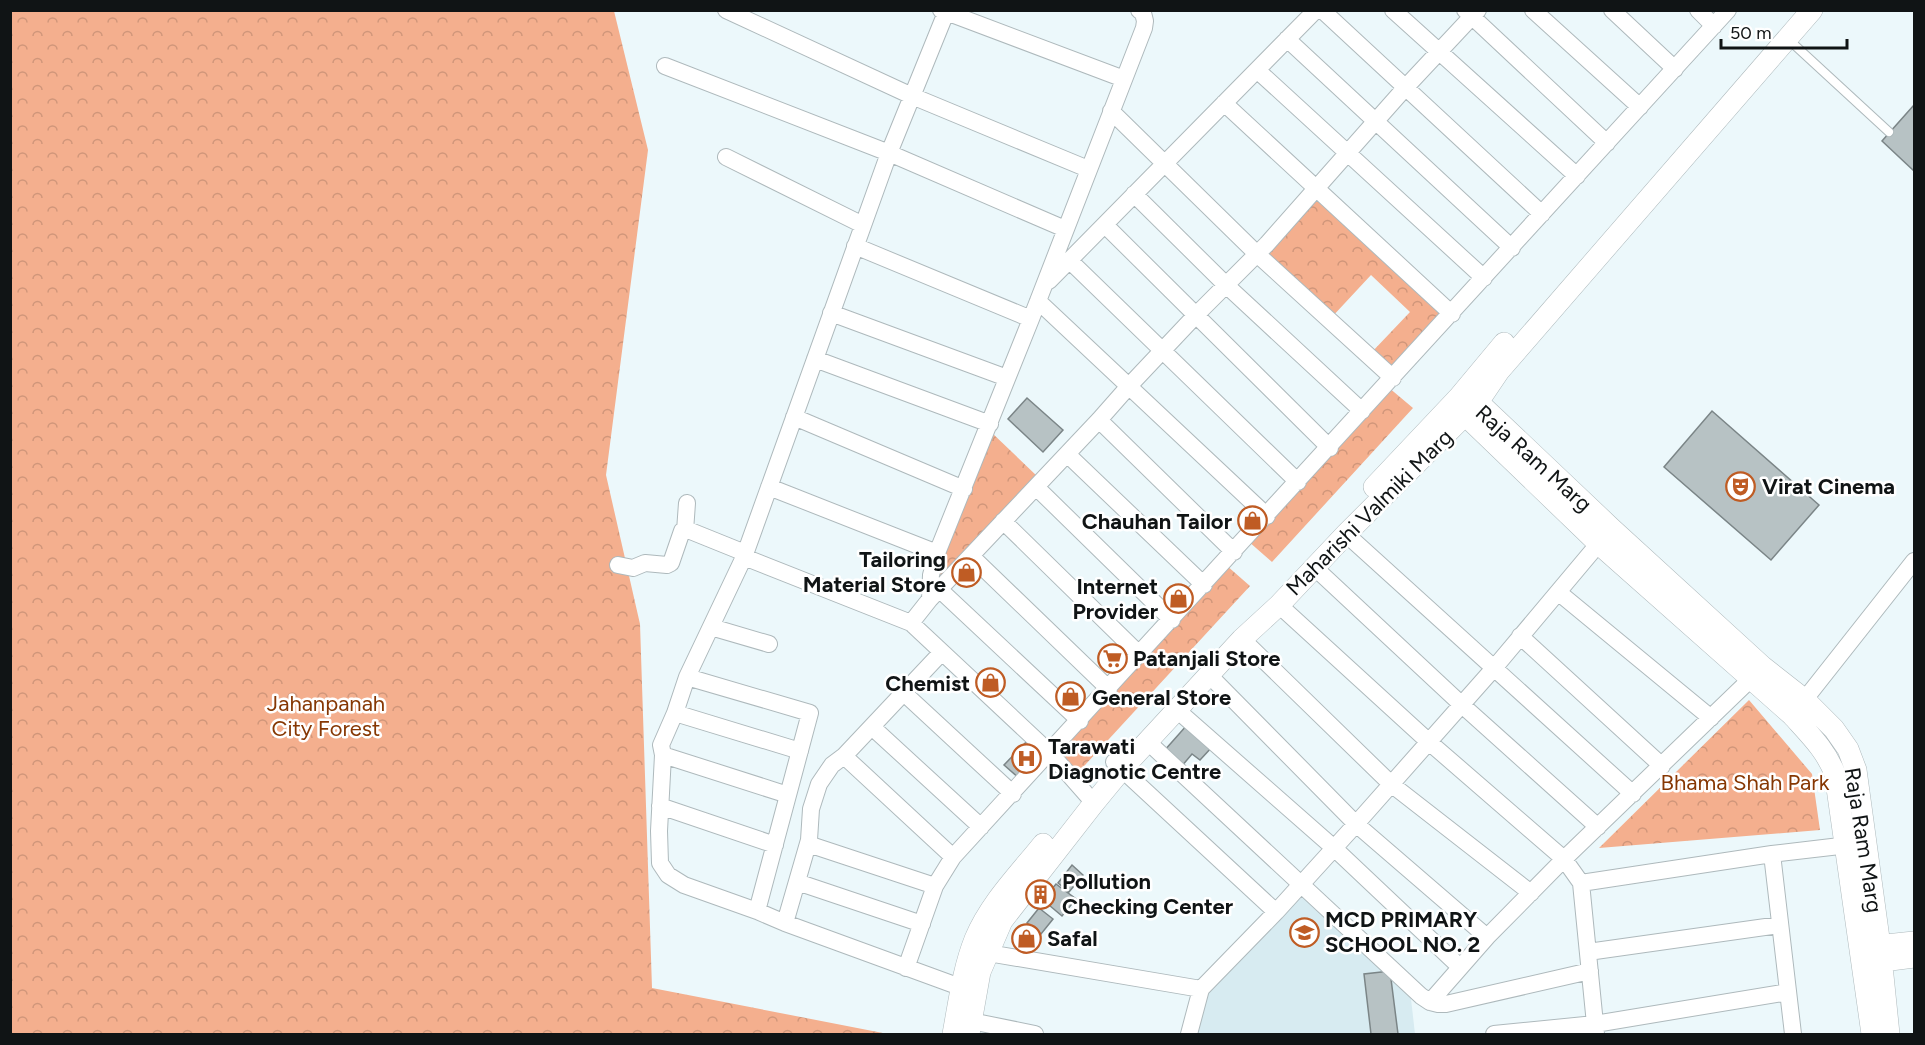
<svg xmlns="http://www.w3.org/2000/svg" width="1925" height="1045" font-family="Figtree,sans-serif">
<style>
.built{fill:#d7ebf1}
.forest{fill:url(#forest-crowns)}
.building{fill:#b7c2c4;stroke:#7b8587;stroke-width:1.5}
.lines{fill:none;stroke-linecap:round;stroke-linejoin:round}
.service-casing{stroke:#aeb9bc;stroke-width:10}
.minor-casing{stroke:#aeb9bc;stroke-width:18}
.tertiary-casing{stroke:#aeb9bc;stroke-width:22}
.service{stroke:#fff;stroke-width:8}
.minor{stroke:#fff;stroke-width:16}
.tertiary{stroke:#fff;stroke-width:21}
.labels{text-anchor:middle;stroke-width:5;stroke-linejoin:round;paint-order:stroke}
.street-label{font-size:22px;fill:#101415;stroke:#fff}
.poi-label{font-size:22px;font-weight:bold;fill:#101415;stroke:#fff;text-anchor:start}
.park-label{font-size:22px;fill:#863703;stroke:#fff}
</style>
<defs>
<pattern id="forest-crowns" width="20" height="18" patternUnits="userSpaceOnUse" patternTransform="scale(1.5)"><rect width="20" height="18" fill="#f4af8e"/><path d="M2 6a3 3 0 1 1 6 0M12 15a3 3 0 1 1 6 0" fill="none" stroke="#d0967a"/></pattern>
</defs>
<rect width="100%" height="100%" fill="#ecf8fb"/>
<path class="built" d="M1302 890 1410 990 1415 1034H1194L1206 989Z"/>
<path class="forest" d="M10 11H614L648 150 606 475 640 624 652 988 888 1034H11Z
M1316 192 1446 314 1393 373 1371 353 1410 312 1371 275 1331 318 1261 254Z
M1388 387 1413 408 1272 562 1248 541Z
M991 432 1038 477 934 589 935 576Z
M1226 565 1250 586 1074 777 1053 753Z
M1749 700 1812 774 1820 830 1599 848Z"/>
<path class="building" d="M1914 105V171L1882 141Z
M1027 398 1063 430 1043 452 1008 419Z
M1712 411 1819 505 1771 560 1664 467Z
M1187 725 1212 747 1200 760 1192 754 1181 767 1164 751Z
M1029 739 1044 753 1020 779 1004 765Z
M1072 865 1083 875 1069 892 1058 883Z
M1056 884 1076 899 1062 916 1043 900Z
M1039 908 1053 919 1041 934 1027 923Z
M1024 927 1037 938 1027 949 1015 939Z
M1390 971 1398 1034H1371L1364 974Z"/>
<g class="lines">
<defs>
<path id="service" d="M1788 39 1889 132"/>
<path id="minor" d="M726 10 912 96 1088 169
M941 10 1124 79
M947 10 889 153 744 557 687 677 675 713 661 745 663 755 659 831 660 863 668 875 684 885 757 911 785 923 971 991
M1322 10 1542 214
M1393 10 1577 176
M1465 10 1607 143
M1533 10 1640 107
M1612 10 1675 69
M1698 10 1714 26
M1287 39 1512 248
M665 66 889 153 1065 229
M1257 70 1484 278
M1224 103 1452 314
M1111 111 1257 254 1393 378
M726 157 863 225
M1134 194 1226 285 1362 411
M1105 225 1330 448
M855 246 1031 319
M1069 260 1298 482
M1049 281 1316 10
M1038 301 1267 516
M831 313 1007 378
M815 359 990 424
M794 417 964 489
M1099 420 1234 552
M1067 454 1204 585
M769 487 937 553
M1036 487 1172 620
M1003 521 1140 655
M685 531 687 503
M1346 534 1633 794
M971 556 1109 689
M744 557 911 623 1050 753 1094 803
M618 565 633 568 645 563 667 565 671 563 682 531 688 530 745 553
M1314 567 1462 705 1598 827
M939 589 1080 721
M1558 592 1711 718
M930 599 931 575 937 553 1031 319 1144 28 1145 21 1143 13 1139 10
M1279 605 1429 742 1564 859 1581 883 1596 1034
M911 623 930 599 1099 420 1129 386 1196 315 1267 244 1405 88 1478 10
M711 627 769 644
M1520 636 1662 766
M1242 639 1391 784 1531 893
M1209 675 1356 824 1487 937
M687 677 810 713 757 911
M905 694 1013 794
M1798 708 1914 561
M1177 710 1334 848 1460 967
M675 713 800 751
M872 727 981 827
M1148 742 1421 996 1430 1002 1487 937 1564 859 1758 672
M663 755 788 795
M844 756 953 857
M1114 762 1276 912
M660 806 775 845
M808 844 935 886
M1772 854 1793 1034
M797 882 922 924
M1581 883 1772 854 1857 844
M785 923 809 840 811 809 819 784 832 765 844 756 942 652
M978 949 988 953 1201 989
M1588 952 1780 925
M906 968 935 886 953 857 1728 10
M1430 1002 1438 1004H1446L1590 971
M971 1021 1035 1034
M1189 1034 1201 989 1276 912 1356 824 1495 667 1605 536
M1494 1034 1595 1024 1788 992"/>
<path id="tertiary" d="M1465 399 1478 402 1611 528 1763 667 1805 700 1834 729 1848 749 1856 770 1880 946 1889 1034
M1461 403 1465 415 1600 545 1792 715C1809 734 1826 750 1835 774L1872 1034
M1374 487 1459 397 1504 343
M1867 947 1914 942
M1867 963 1914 957
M953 1034C959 1002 963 969 975 939 990 903 1019 874 1043 844
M969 1034 980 972 1002 921 1094 803 1122 769 1242 639 1279 605 1346 534 1478 402 1499 371 1812 10"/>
</defs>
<use href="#service" class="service-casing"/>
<use href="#minor" class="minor-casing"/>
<use href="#tertiary" class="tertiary-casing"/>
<use href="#service" class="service"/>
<use href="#minor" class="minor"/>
<use href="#tertiary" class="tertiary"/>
</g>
<defs>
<symbol id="theatre-ring" viewBox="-11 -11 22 22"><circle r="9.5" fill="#fff" stroke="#bf5c24" stroke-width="1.5"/><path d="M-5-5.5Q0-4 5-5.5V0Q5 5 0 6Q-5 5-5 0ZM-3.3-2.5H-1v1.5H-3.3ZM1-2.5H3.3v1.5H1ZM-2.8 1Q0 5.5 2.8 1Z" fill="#bf5c24"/></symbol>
<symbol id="shop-ring" viewBox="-11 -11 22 22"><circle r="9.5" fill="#fff" stroke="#bf5c24" stroke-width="1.5"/><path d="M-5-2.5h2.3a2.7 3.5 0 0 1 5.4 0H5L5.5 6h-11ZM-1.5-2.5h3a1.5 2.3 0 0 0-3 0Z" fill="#bf5c24"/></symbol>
<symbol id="supermarket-ring" viewBox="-11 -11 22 22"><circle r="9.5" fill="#fff" stroke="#bf5c24" stroke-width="1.5"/><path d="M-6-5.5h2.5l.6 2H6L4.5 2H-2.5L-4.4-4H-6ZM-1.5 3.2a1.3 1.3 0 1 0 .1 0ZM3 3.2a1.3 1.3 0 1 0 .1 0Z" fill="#bf5c24"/></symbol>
<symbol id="hospital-ring" viewBox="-11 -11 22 22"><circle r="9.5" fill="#fff" stroke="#bf5c24" stroke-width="1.5"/><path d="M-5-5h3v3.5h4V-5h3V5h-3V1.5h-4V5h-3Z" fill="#bf5c24"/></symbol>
<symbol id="building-ring" viewBox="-11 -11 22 22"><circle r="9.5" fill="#fff" stroke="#bf5c24" stroke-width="1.5"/><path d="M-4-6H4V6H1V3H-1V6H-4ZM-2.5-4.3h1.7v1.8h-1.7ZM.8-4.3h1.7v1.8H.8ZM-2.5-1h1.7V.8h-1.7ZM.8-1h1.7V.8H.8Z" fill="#bf5c24"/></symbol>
<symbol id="school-ring" viewBox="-11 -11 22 22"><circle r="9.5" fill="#fff" stroke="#bf5c24" stroke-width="1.5"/><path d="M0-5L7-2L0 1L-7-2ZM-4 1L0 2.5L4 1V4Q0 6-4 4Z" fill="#bf5c24"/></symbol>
</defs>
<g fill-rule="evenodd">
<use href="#theatre-ring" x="1724" y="470" width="33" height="33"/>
<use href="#shop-ring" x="1236" y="504" width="33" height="33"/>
<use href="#shop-ring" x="950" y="556" width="33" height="33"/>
<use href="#shop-ring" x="1162" y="582" width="33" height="33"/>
<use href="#supermarket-ring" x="1096" y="642" width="33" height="33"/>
<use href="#shop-ring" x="974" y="666" width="33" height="33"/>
<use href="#shop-ring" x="1054" y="680" width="33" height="33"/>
<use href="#hospital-ring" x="1010" y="742" width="33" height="33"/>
<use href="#building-ring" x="1024" y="878" width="33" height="33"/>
<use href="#school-ring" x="1288" y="916" width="33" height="33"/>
<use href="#shop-ring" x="1010" y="922" width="33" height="33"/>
</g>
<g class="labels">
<g class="street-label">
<text transform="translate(1534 458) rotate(42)" y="8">Raja Ram Marg</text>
<text transform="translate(1369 512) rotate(-45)" y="8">Maharishi Valmiki Marg</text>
<text transform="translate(1864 840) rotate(81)" y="8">Raja Ram Marg</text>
</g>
<g class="poi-label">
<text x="1762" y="494">Virat Cinema</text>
<text x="1232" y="529" text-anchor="end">Chauhan Tailor</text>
<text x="946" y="567" text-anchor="end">Tailoring<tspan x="946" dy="25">Material Store</tspan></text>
<text x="1158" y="594" text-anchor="end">Internet<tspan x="1158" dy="25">Provider</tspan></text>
<text x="1133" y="666">Patanjali Store</text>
<text x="970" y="691" text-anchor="end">Chemist</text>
<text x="1092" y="705">General Store</text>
<text x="1048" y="754">Tarawati<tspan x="1048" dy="25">Diagnotic Centre</tspan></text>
<text x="1062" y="889">Pollution<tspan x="1062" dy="25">Checking Center</tspan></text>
<text x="1325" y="927">MCD PRIMARY<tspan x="1325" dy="25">SCHOOL NO. 2</tspan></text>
<text x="1047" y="946">Safal</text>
</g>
<g class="park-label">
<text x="326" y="711">Jahanpanah<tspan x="326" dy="25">City Forest</tspan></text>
<text x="1745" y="790">Bhama Shah Park</text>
</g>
</g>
<rect width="1925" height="1045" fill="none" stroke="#101415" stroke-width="24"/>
<path d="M1721 39v9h126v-9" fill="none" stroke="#101415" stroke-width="3"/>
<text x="1730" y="39" font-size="18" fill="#101415" stroke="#ffffff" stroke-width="4.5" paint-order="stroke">50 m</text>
</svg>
